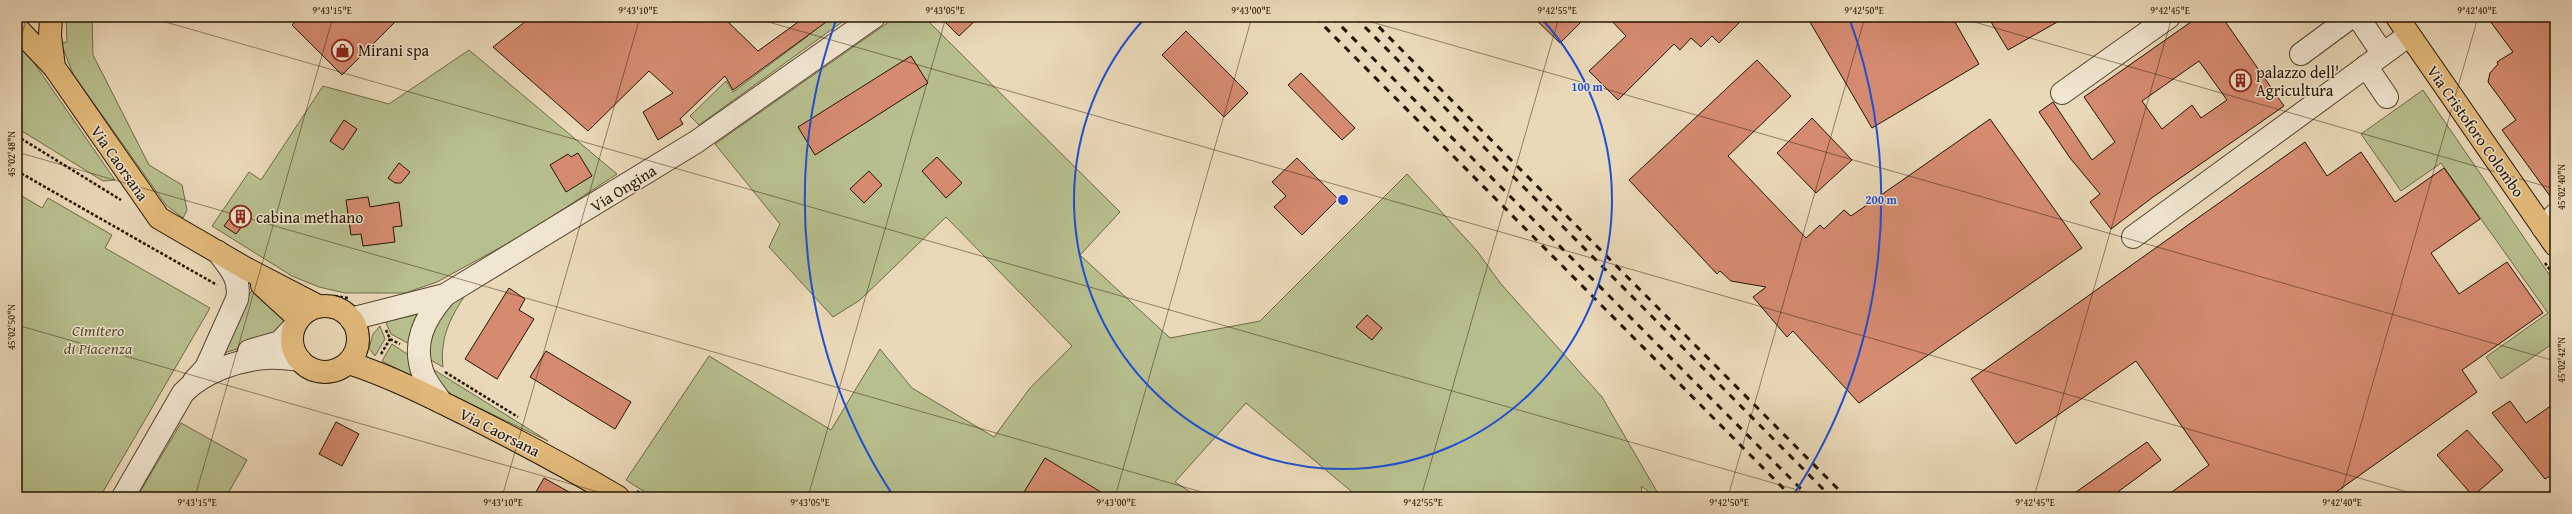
<svg xmlns="http://www.w3.org/2000/svg" width="2572" height="514" font-family="'Gentium Book Plus',serif">
<style>
.green{fill:#b8bf8e;stroke:#6e6a47}
.building{fill:#d68b70;stroke:#231400;fill-rule:evenodd}
.lines{fill:none;stroke-linecap:round;stroke-linejoin:round}
.minor-casing{stroke:#55452e;stroke-width:24}
.major-casing{stroke:#231400;stroke-width:24}
.path{stroke:#231400;stroke-width:2.5;stroke-dasharray:3 2;stroke-linecap:butt}
.minor{stroke:#f1e6d1;stroke-width:22}
.major{stroke:#e5bc7c;stroke-width:22}
.rail{stroke:#231400;stroke-width:3;stroke-dasharray:7 7;stroke-linecap:butt}
.ticks{fill:none;stroke:#231400;stroke-width:1;stroke-opacity:0.45}
.ring{fill:none;stroke:#1d4ed8;stroke-width:2}
.labels{text-anchor:middle;stroke-width:3;stroke-linejoin:round;paint-order:stroke}
.poi-label{font-size:16px;fill:#231400;stroke:#f1e6d1;text-anchor:start}
.street-label{font-size:16px;fill:#231400;stroke:#f1e6d1}
.park-label{font-size:16px;font-style:italic;fill:#575032;stroke:#f1e6d1}
.centre{fill:#1d4ed8;stroke:#f1e6d1;stroke-width:2}
.ring-label{font-size:12px;text-anchor:middle;font-weight:bold;fill:#1d4ed8;stroke:#f1e6d1;stroke-width:3;stroke-linejoin:round;paint-order:stroke}
.neatline{fill:none;stroke:#231400;stroke-width:1.5}
.ticks-label{font-size:10px;text-anchor:middle;fill:#231400}
</style>
<rect width="100%" height="100%" fill="#ead9b8"/>
<filter id="stains"><feTurbulence type="fractalNoise" baseFrequency=".005" numOctaves="4"/><feColorMatrix values="0 0 0 0 .2 0 0 0 0 .09 0 0 0 0 .02 0 0 0 .5 -.17"/></filter>
<radialGradient id="worn" r=".72"><stop offset=".6" stop-color="#630" stop-opacity="0"/><stop offset="1" stop-color="#630" stop-opacity=".3"/></radialGradient>
<path class="green" d="M66 17H92L93 55 149 165 182 185 187 210 183 218 166 205 73 74 61 43 67 42Z
M833 17H849L699 125 690 116 726 81 733 92 808 36 798 22 827 21Z
M896 17H924L1120 212 1080 255 1170 338 1260 321 1407 174 1477 251 1501 284 1602 397 1660 497H1656L1641 486 1643 497H1358L1246 403 1175 482 1198 497H653L626 480 709 356 831 430 880 349 912 388 994 437 1030 388 1072 346 946 217 860 300 833 317 769 247 780 224 715 144Z
M23 47 115 180 103 181 17 128V52Z
M469 50 617 174 525 234 437 282 405 293H345L319 287 292 276 212 226 249 172 261 180 323 86 389 104Z
M2423 90 2555 283V342L2501 379 2486 357 2548 313 2441 163 2401 191 2361 134Z
M17 193 42 208 48 198 112 235 105 248 210 308 100 497H17Z
M252 290C265 298 284 308 284 326L274 337 215 356Z
M463 295 464 297C449 320 440 339 443 367L429 359 427 348 440 311Z
M423 313 413 346 391 334 386 323 389 321Z
M380 326 385 339 375 356 369 348 373 334Z
M392 344 413 358 421 381 382 361Z
M431 368 548 441 452 395 444 388Z
M181 423 247 460 226 497H137Z"/>
<path class="building" d="M300 17H400L342 75 292 25Z
M531 17H723L758 51 805 17H833L733 90 725 76 680 119 683 124 658 140 643 112 673 93 649 71 588 131 493 47Z
M940 17H979L959 36Z
M1533 17H1586L1560 43Z
M1608 17H1745L1719 43 1712 36 1701 47 1691 38 1680 50 1674 44 1618 100 1589 71 1626 36Z
M1807 17H1952L1979 64 1872 128Z
M1988 17H2066L2008 50Z
M2198 17H2222L2284 106 2153 197 2111 229 2090 202 2100 194 2070 158 2039 112 2053 102 2092 160 2115 142 2084 97ZM2199 61 2227 100 2201 118 2192 105 2162 129 2142 101Z
M2487 17H2555V203L2502 130 2516 120 2488 82 2490 73 2498 64 2497 62 2513 52Z
M1186 31 1248 93 1224 117 1162 55Z
M911 56 928 83 815 155 798 127Z
M1757 60 1791 96 1728 156 1806 238 1820 225 1824 229 1844 210 1851 216 1990 119 2082 248 1859 403 1793 331 1787 337 1753 297 1766 287 1731 281 1720 271 1717 274 1629 180Z
M1301 73 1355 128 1342 140 1288 85Z
M1812 118 1852 160 1816 193 1777 153Z
M344 120 357 129 343 150 330 141Z
M2305 142 2327 176 2361 152 2395 202 2444 168 2480 219 2431 253 2459 294 2507 262 2543 313 2462 370 2477 392 2329 497H2165L2209 465 2136 361 2016 444 1971 379Z
M578 153 592 176 566 192 550 165 568 154 571 157Z
M937 157 962 183 946 198 922 171Z
M1297 158 1338 199 1302 235 1274 207 1286 196 1272 182Z
M399 163 410 172 401 183H395L388 178Z
M869 171 882 185 864 203 850 189Z
M368 197 370 207 399 202 402 226 393 227 395 242 363 246 361 234 351 235 346 200Z
M238 207 250 216 236 234 224 226Z
M509 288 525 299 519 310 534 319 497 379 465 359Z
M1367 315 1382 328 1372 340 1356 327Z
M546 351 631 402 615 429 530 377Z
M2510 401 2526 423 2555 403V473L2545 479 2492 413Z
M336 422 359 434 342 466 319 454Z
M2467 430 2503 470 2473 496 2437 455Z
M2147 442 2161 460 2111 497H2069Z
M1045 458 1109 497H1021Z
M544 478 578 497H533Z"/>
<g class="lines">
<defs>
<path id="minor" d="M2358 17 2383 54
M2301 54 2351 17
M2366 66 2387 97
M2062 93 2169 17
M2543 228 2555 215
M2133 237 2409 35
M351 319 445 295 696 142 874 17
M249 351 280 342 294 327
M194 381 206 368 237 299C241 279 230 268 218 252
M441 402C436 394 428 385 424 376 411 344 424 319 445 295
M123 497 183 393C203 372 238 360 266 358 277 357 289 359 300 360"/>
<path id="major" d="M51 17 50 36 54 67 159 218 245 268 318 306
M2397 17 2555 245
M17 28 54 67
M262 285 299 319
M292 339a33 33 0 1 1 66 0a33 33 0 1 1-66 0Z
M349 363C389 376 427 395 465 414 517 440 568 467 618 497"/>
</defs>
<use href="#minor" class="minor-casing"/>
<use href="#major" class="major-casing"/>
<path class="path" d="M17 136 121 200
M17 171 217 285
M2545 263 2555 277
M335 296 348 298
M386 330 390 339 400 344
M381 354 390 339
M445 372 518 417
M637 491 646 497"/>
<use href="#minor" class="minor"/>
<use href="#major" class="major"/>
<path class="rail" d="M1315 17 1792 497
M1332 17 1809 497
M1355 17 1831 497
M1369 17 1846 497"/>
</g>
<path class="ticks" d="M148 17 1822 497M751 17 2425 497M1354 17 2555 361M1957 17 2555 189M17 51 27 17M17 152 1219 497M17 325 616 497M195 497 333 17M502 497 640 17M808 497 946 17M1115 497 1252 17M1421 497 1559 17M1728 497 1865 17M2034 497 2172 17M2340 497 2478 17"/>
<g class="ring">
<path d="M1541 18A269 269 0 1 1 1145 18"/>
<path d="M894 497A538 538 0 0 1 836 20M1850 20A538 538 0 0 1 1792 497"/>
</g>
<defs>
<symbol id="shop-ring" viewBox="-11 -11 22 22"><circle r="9.5" fill="#f1e6d1" stroke="#8f2418" stroke-width="1.5"/><path d="M-5-2.5h2.3a2.7 3.5 0 0 1 5.4 0H5L5.5 6h-11ZM-1.5-2.5h3a1.5 2.3 0 0 0-3 0Z" fill="#8f2418"/></symbol>
<symbol id="building-ring" viewBox="-11 -11 22 22"><circle r="9.5" fill="#f1e6d1" stroke="#8f2418" stroke-width="1.5"/><path d="M-4-6H4V6H1V3H-1V6H-4ZM-2.5-4.3h1.7v1.8h-1.7ZM.8-4.3h1.7v1.8H.8ZM-2.5-1h1.7V.8h-1.7ZM.8-1h1.7V.8H.8Z" fill="#8f2418"/></symbol>
</defs>
<g fill-rule="evenodd">
<use href="#shop-ring" x="330" y="38" width="25" height="25"/>
<use href="#building-ring" x="2228" y="68" width="25" height="25"/>
<use href="#building-ring" x="228" y="204" width="25" height="25"/>
</g>
<g class="labels">
<g class="poi-label">
<text x="358" y="56">Mirani spa</text>
<text x="2256" y="78">palazzo dell'<tspan x="2256" dy="18">Agricultura</tspan></text>
<text x="256" y="223">cabina methano</text>
</g>
<g class="street-label">
<text transform="translate(2476 131) rotate(55)" y="6">Via Cristoforo Colombo</text>
<text transform="translate(120 163) rotate(55)" y="6">Via Caorsana</text>
<text transform="translate(623 188) rotate(-32)" y="6">Via Ongina</text>
<text transform="translate(500 432) rotate(27)" y="6">Via Caorsana</text>
</g>
<g class="park-label">
<text x="98" y="336">Cimitero<tspan x="98" dy="18">di Piacenza</tspan></text>
</g>
</g>
<circle cx="1343" cy="200" r="6" class="centre"/>
<g class="ring-label">
<text x="1587" y="91">100 m</text>
<text x="1881" y="204">200 m</text>
</g>
<rect width="2572" height="514" fill="none" stroke="#ead9b8" stroke-width="44"/>
<rect x="22" y="22" width="2528" height="470" class="neatline"/>
<g class="ticks-label">
<text x="332" y="14">9°43'15"E</text>
<text x="638" y="14">9°43'10"E</text>
<text x="945" y="14">9°43'05"E</text>
<text x="1251" y="14">9°43'00"E</text>
<text x="1557" y="14">9°42'55"E</text>
<text x="1864" y="14">9°42'50"E</text>
<text x="2170" y="14">9°42'45"E</text>
<text x="2477" y="14">9°42'40"E</text>
<text transform="translate(11 154) rotate(-90)" y="4">45°02'48"N</text>
<text transform="translate(2561 187) rotate(-90)" y="4">45°02'40"N</text>
<text transform="translate(11 327) rotate(-90)" y="4">45°02'50"N</text>
<text transform="translate(2561 360) rotate(-90)" y="4">45°02'42"N</text>
<text x="197" y="506">9°43'15"E</text>
<text x="503" y="506">9°43'10"E</text>
<text x="810" y="506">9°43'05"E</text>
<text x="1116" y="506">9°43'00"E</text>
<text x="1423" y="506">9°42'55"E</text>
<text x="1729" y="506">9°42'50"E</text>
<text x="2035" y="506">9°42'45"E</text>
<text x="2342" y="506">9°42'40"E</text>
</g>
<rect width="100%" height="100%" filter="url(#stains)"/>
<rect width="100%" height="100%" fill="url(#worn)"/>
</svg>
